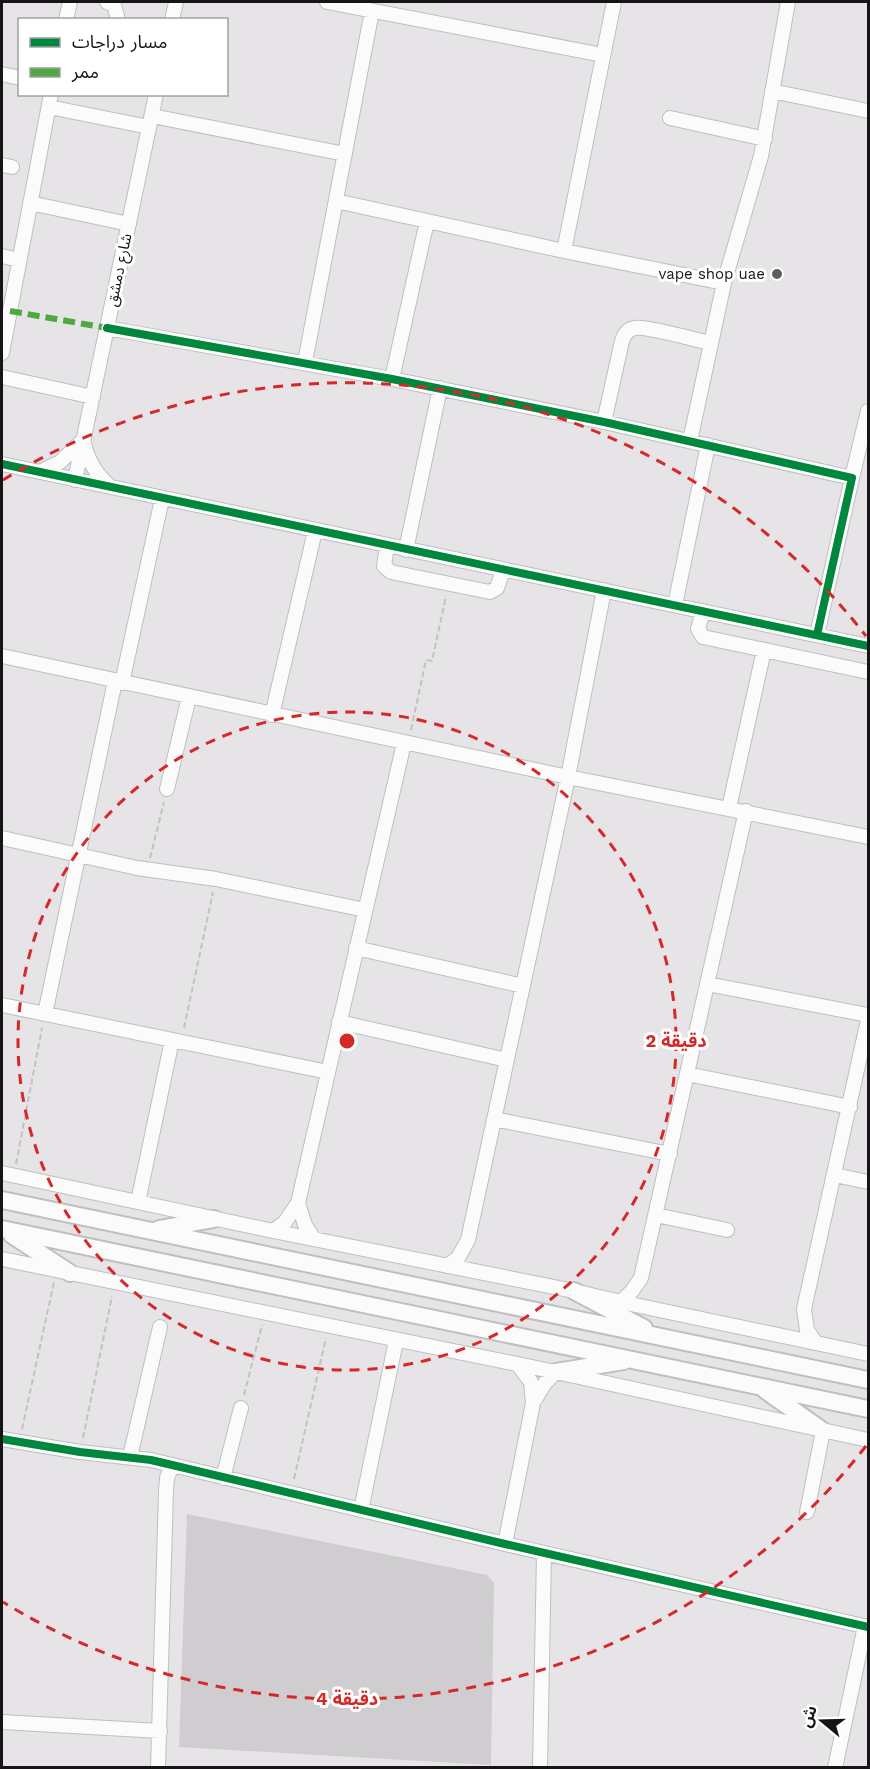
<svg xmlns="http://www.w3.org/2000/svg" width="870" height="1769" font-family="'Work Sans','Noto Sans Arabic',sans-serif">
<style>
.building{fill:#cfcdcf}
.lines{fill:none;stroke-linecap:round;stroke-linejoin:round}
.minor-casing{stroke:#bfbec0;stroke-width:16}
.major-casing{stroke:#bfbec0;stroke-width:20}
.path{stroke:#c3c2c3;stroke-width:2;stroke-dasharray:6 3;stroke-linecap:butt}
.minor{stroke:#fbfbfb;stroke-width:14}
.major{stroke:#fbfbfb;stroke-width:16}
.quiet{stroke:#51a842;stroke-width:6;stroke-dasharray:12 6;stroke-linecap:butt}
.cycleway-casing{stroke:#fff;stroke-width:11}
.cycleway{stroke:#00873e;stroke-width:8}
.ring{fill:none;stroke:#d62828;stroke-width:3;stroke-dasharray:10 8}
.poi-dot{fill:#5f5d5f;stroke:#fff;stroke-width:2}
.labels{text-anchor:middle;stroke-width:6;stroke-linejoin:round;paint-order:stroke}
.street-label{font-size:15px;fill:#161416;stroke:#fff}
.poi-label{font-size:15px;fill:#161416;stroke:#fff;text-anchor:end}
.centre{fill:#d62828;stroke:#fff;stroke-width:3}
.ring-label{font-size:18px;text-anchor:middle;font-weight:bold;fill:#d62828;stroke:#fff;stroke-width:6;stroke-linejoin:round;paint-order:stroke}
</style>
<rect width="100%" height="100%" fill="#e6e4e6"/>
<path class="building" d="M187 1514 487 1575 494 1583 491 1765 179 1747Z"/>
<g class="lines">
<defs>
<path id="minor" d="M107 2 114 5 118 20
M327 2 603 55
M66 20 70 2
M172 20 176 2
M2 74 20 78
M772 91 868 111
M49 107 149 127
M152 116 345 154
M670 118 765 139
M2 165 12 167
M336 201 564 251 724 283
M30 203 129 224
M564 251 614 2
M2 256 19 260
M107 328 392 379 604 422 852 478 817 635
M2 353 51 94
M305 362 372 11
M2 377 93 397
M392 379 427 221
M604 422 622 341C624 335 627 329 635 328 647 326 695 340 711 343
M690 441 724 283 761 156 788 2
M84 443C88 461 96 475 111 487
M2 464 868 646
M40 472 60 462 82 441
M852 478 868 411
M75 480 156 94
M387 546 384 566 391 572 490 592 497 588 503 570
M406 550 440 388
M675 605 708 445
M703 611 698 629 703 637 868 672
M2 656 568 777 868 837
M122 683 162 499
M272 715 315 531
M167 789 189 697
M729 808 764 650
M2 838 137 868 216 879 365 910
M356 948 523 986
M707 984 868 1015
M2 1005 328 1072
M45 1014 115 681
M339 1022 507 1060
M687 1074 850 1107
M494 1119 670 1154
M2 1173 273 1231 574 1291 621 1302 868 1354
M835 1175 868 1182
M138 1202 172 1040
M298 1203 305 1225 314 1239
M656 1215 727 1230
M273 1231 285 1222 298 1203 404 743
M2 1259 556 1372 868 1440
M447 1266 458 1258 468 1240 568 777 604 590
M621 1302 632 1291 641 1278 746 811
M815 1342 807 1330 804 1309 868 1020
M534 1401 545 1383 556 1372
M2 1439 80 1452 151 1460 505 1544 868 1627
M130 1457 160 1327
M223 1478 241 1408
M361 1510 396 1341
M807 1512 823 1431
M505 1544 533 1403 531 1382 519 1366
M2 1722 160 1731
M158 1768 166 1491 167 1478 172 1466
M540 1768 544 1553
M835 1768 865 1626"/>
<path id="major" d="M2 1200 868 1380
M2 1229 868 1409
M159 1229 214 1219
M12 1235 70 1273
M574 1291 644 1328
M556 1372 624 1361
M765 1390 823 1431"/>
</defs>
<use href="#minor" class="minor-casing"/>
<use href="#major" class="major-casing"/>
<path class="path" d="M411 730 426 660 432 661 446 596
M150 858 164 802
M184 1028 213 892
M16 1164 42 1028
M244 1395 262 1325
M22 1429 54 1282
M83 1438 112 1296
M294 1479 326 1338"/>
<use href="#minor" class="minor"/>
<use href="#major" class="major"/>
<path class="quiet" d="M10 311 107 328"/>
<defs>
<path id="cycleway" d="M107 328 392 379 604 422 852 478 817 635
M2 464 868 646
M2 1439 80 1452 151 1460 505 1544 868 1627"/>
</defs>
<use href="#cycleway" class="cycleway-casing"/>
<use href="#cycleway" class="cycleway"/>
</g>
<g class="ring">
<circle cx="347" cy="1041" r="329"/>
<path d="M866 1446A658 658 0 0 1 3 1602M3 480A658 658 0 0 1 866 636"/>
</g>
<circle class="poi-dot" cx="777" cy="274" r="6"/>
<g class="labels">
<g class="street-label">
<text transform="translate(119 270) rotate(-78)" y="5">شارع دمشق</text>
</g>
<g class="poi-label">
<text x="765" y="279">vape shop uae</text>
</g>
</g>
<circle cx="347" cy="1041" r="9" class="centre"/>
<g class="ring-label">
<text x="676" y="1047">2 دقيقة</text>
<text x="347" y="1705">4 دقيقة</text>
</g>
<rect width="870" height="1769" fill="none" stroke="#161416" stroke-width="6"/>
<rect x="18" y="18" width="210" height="78" fill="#ffffff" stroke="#a2a1a2" stroke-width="1.5"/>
<rect x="30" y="38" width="30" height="9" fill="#00873e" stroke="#a2a1a2" stroke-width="1.5"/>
<text x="72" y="48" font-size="18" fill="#161416">مسار دراجات</text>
<rect x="30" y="68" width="30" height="9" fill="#51a842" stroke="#a2a1a2" stroke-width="1.5"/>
<text x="72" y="78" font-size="18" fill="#161416">ممر</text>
<g transform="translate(822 1721) rotate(289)" stroke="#ffffff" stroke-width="4.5" paint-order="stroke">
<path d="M0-4.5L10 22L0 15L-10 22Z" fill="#161416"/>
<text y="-9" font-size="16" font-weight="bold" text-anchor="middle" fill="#161416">ش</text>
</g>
</svg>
